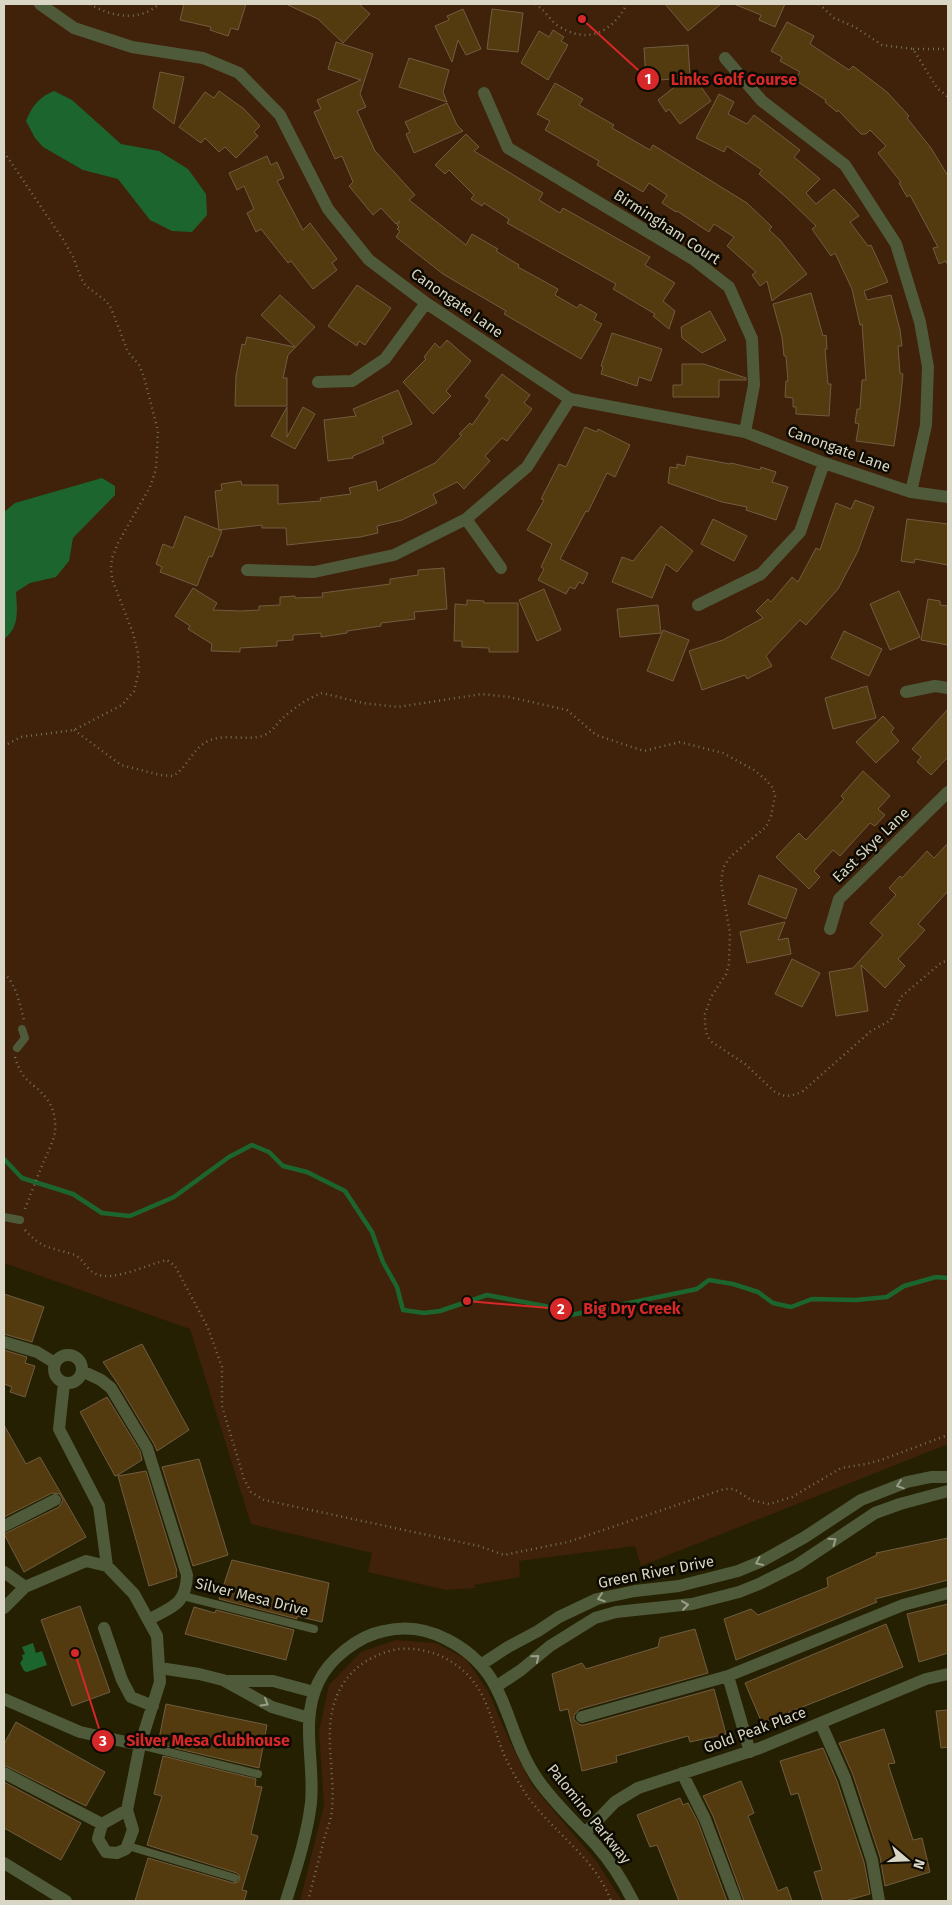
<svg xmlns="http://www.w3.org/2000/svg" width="952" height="1905" font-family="'Fira Sans',sans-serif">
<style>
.green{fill:#402109}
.water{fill:#1c652e}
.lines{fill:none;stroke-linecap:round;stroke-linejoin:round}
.stream{stroke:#1c652e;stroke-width:4.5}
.building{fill:#533a0f;stroke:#705d41}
.path{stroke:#757159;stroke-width:2.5;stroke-dasharray:1 4;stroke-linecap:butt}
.lane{stroke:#4f5a3b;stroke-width:8}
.street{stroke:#4f5a3b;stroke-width:12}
.oneway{stroke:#9b9e87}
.labels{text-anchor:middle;stroke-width:5;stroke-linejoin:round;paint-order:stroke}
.street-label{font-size:15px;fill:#d9d6c5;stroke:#0c0a01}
.leader{fill:none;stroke:#d62828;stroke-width:2}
.callout-dot{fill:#d62828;stroke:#0c0a01;stroke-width:2}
.mark-label{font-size:15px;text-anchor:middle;font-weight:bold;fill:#fff}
.callout-label{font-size:16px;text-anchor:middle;font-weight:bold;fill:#d62828;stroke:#0c0a01;stroke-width:5;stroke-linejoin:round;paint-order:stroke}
</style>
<rect width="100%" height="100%" fill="#252001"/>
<path class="green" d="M4 4H948V1444L641 1566 635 1546 519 1561 520 1577 474 1585 476 1588 446 1590 368 1572 372 1553 251 1524 190 1329 4 1263Z
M396 1640 436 1643 466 1659 488 1691 510 1742 531 1784 597 1862 622 1901H300L324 1805 319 1731 329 1685 361 1652Z"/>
<path class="water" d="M54 91 72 100 121 144 159 151 188 169 206 194 207 215 192 232 172 231 150 220 118 179 83 170 43 147 35 138 26 121C32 106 39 97 54 91Z
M102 478 115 486V495L73 538 69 561 56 577 30 583 16 592C17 609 20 628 4 639V512L15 503Z
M33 1643 36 1653 42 1651 47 1665 27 1672 24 1671 20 1663 23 1659 22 1655 25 1654 22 1647Z"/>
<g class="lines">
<path class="stream" d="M4 1159 22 1178 73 1194 102 1213 130 1216 174 1197 229 1157 252 1145 269 1152 283 1166 307 1172 345 1191 372 1232 383 1262 397 1287 403 1310 424 1313 440 1311 487 1295 545 1306 571 1315 697 1289 709 1280 733 1284 758 1292 773 1303 791 1307 812 1299 856 1300 887 1297 904 1286 936 1277 948 1278"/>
</g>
<path class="building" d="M184 4H246L238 30 231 28 228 36 210 30 211 27 180 20Z
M286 4H359L370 14 343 43 318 19Z
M665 4H721L688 31Z
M734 4H785L775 27 759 20 761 15Z
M463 9 481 49 466 55 458 40 452 62 435 26 449 20 447 16Z
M492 9 523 13 518 52 487 49Z
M787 22 814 36 810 44 849 70 853 66 887 92 909 116 907 118 931 148 948 176V266L946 261 939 264 933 248 938 247 910 195 907 197 899 183 901 182 878 153 886 146 870 130 866 134H861L838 110 837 112 825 102 826 100 795 80 800 72 780 61 782 57 771 51Z
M553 30 564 37 561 41 568 45 548 80 521 63 539 31 549 37Z
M336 42 373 54 360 94 366 107 357 111 375 151 415 195 409 200 466 245 472 234 498 249 496 251 519 265 518 267 558 289 555 295 577 308 580 304 597 314 594 320 602 324 581 359 504 314 506 311 443 274 396 237 400 231 397 229 399 227 397 225 400 221 396 224 381 208 373 215 349 186 353 182 342 156 335 159 314 112 321 109 317 100 361 80 328 69Z
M688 45 690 75 692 74 711 101 680 124 669 109 666 112 658 100 686 78 646 81 644 48Z
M409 58 449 70 443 92 447 102 399 87Z
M160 72 184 77 174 124 153 108Z
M555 83 583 99 579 105 614 125 612 128 650 150 653 145 747 203 772 227 769 230 780 240 807 274 772 301 767 281 760 286 752 275 756 272 727 246 734 237 714 224 709 232 677 211 676 212 662 203 667 195 649 183 643 192 597 165 599 161 545 130 550 121 537 114Z
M219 91 244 109 260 126 254 132 258 136 236 158 225 147 219 152 205 138 201 143 179 127 205 92 214 98Z
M719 94 734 102 728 114 747 124 754 115 800 150 794 157 820 179 806 193 816 204 834 189 851 206 859 216 850 222 868 246 871 245 888 282 864 291 867 300 891 295 900 330 902 346H898L900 373 903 374 900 405 894 446 856 441 859 424 855 423 857 409H860L862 380H866L862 324 860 325 852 289 835 253 831 256 812 229 816 226 786 197 759 174 762 170 727 146 724 152 696 138Z
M447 103 457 125 463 131 414 153 406 134 410 132 405 122Z
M466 134 479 147 474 151 543 193 539 200 560 213 563 208 650 257 645 265 675 283 663 301 675 311 669 329 653 316 655 314 613 289 616 284 507 223 509 219 484 203 482 206 471 199 474 195 449 170 445 174 435 165Z
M267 156 271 165 277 162 284 178 277 181 303 230 310 223 337 259 332 263 337 270 313 289 291 261 288 263 261 229 256 232 247 213 254 209 244 186 237 190 229 173Z
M357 285 391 308 365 345 359 341 357 346 328 326Z
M811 293 823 336 826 335 827 349H825L828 384H831L829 416 796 414V407H793V398L785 397 786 381H788L786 356H784L782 337 773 304Z
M280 295 315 327 288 355 283 378H287V406H235L236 376 242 344 245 345 247 337 295 347 261 315Z
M710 311 726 340 702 353 682 338 681 327Z
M612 333 662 349 651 381 639 377 637 386 601 374 603 367 601 366Z
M447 340 471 361 446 391 451 396 433 414 403 382 426 359 424 357 435 343 440 348Z
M682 364H704L746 378V380H719V397H673V385H682Z
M502 374 530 395 524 403 532 409 507 441 502 438 485 456 490 461 464 489 457 482 433 494 437 503 402 520 377 526 378 533 360 537 287 545 286 528H262V525L219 530 215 491 222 490 221 484 241 481 242 485H278V504L321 501 320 498 351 494 349 488 376 481 378 491 435 463 462 435 459 434 470 423 472 425 490 400 485 396Z
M398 390 412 424 382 437 384 443 353 456V458L328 461 324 420 356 416 353 409Z
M287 407V437L303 407 315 414 295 449 271 436Z
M585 427 597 432 598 429 630 445 615 477 607 473 588 512 586 511 560 559 588 573 583 584 579 582 575 589 570 587 566 594 538 580 544 569 541 567 552 544 527 530 544 500 541 499 559 464 566 467Z
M687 456 730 464 731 463 760 470 761 467 776 472 772 482 788 487 776 520 746 510 747 507 722 502 668 483 670 467 677 468V464L685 466Z
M855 500 874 507 858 551 838 589 806 625 800 620 766 656 772 666 747 679 745 675 702 690 689 651 723 640 763 618 756 611 768 599 771 602 792 577 798 582 816 548 820 550 836 503 851 509Z
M185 516 222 531 212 557 209 556 197 586 160 572 162 567 156 564 163 544 173 548Z
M713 519 747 536 734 561 701 544Z
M907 519 948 524V565L915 559 914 563 901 561Z
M661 526 693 551 677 572 666 564 652 598 612 582 622 557 633 561Z
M444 568 447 609 414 612 415 619 381 623V626L347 631V633L321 637V633L293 635V640L277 641V646L240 648V652L211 651 212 644 188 629 190 626 175 616 193 588 217 603 213 610 241 611 259 610V606L280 605V597L295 596V598L323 597 322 593 390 584V579L418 575V570Z
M544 589 561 630 537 641 519 600Z
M899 591 920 637 890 650 870 604Z
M928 599 940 601V605L948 606V645L921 640Z
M467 600 484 601V603H518V652H489V648L462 647V641H454L455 604 467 605Z
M658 605 661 633 620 637 617 609Z
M663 630 689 640 673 681 647 671Z
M844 631 882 649 869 676 831 658Z
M867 686 876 718 833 729 825 698Z
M948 709V757L931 775 917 762 921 757 912 749Z
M883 716 894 728 891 732 899 741 876 763 856 742Z
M863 771 890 796 878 809 885 815 875 826 870 823 840 856 833 850 814 871 820 877 809 889 776 857 799 833 806 840 844 799 841 796Z
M948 843V891L918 924 925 930 898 959 905 966 885 988 861 965 868 1011 836 1016 829 972 853 968 883 935 870 923 896 895 889 888 900 876 902 878 927 851 934 858Z
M759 875 797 889 786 919 748 904Z
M785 922 778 940 788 938 791 954 747 963 740 932Z
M792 959 820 973 802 1007 775 994Z
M4 1294 44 1307 32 1342 4 1334Z
M142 1344 189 1430 157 1451 154 1444 118 1384 103 1362Z
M4 1350 27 1357 25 1363 35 1366 25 1397 10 1392 12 1387 4 1384Z
M107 1397 140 1451 142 1460 118 1475 115 1476 80 1412Z
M4 1425 26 1464 40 1457 86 1537 24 1572 4 1534 59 1507 63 1500 60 1494 52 1493 4 1517Z
M199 1459 228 1555 193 1566 162 1467Z
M146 1471 177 1571 176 1572 177 1577 149 1586 118 1476Z
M948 1538V1580L875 1599 877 1602 736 1660 724 1619 751 1609 758 1615 828 1587 827 1578 877 1555 876 1553Z
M232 1560 329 1583 322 1622 297 1616V1619L219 1599Z
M948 1604V1653L919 1662 907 1614Z
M80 1606 110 1692 72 1706 41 1620Z
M194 1607 215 1613 216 1610 294 1630 286 1660 185 1634Z
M886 1624 903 1667 762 1723 745 1683Z
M695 1629 708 1673 580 1709 574 1715V1720L580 1725H584L714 1689 726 1734 690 1742 688 1736 616 1756 617 1762 582 1771 568 1709 560 1711 552 1674 582 1663 586 1669 658 1647 660 1638Z
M166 1704 267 1725 259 1768 158 1744Z
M948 1710V1747L941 1748 936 1711Z
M16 1722 105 1772 86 1806 4 1765V1744Z
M884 1729 895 1763 888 1764 913 1840 922 1838 930 1872 885 1886 880 1857 853 1775 839 1743Z
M823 1748 837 1781 864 1862 870 1894 845 1901H823L814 1872 822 1870 798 1793 791 1795 780 1761Z
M163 1756 256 1779 255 1786 262 1787 251 1834 258 1836 242 1890 247 1891 244 1901H135L148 1858 233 1883 238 1882 240 1879 239 1875 237 1873 147 1845 162 1796 154 1794Z
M741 1781 754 1813 748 1816 778 1891 787 1887 792 1901H744L713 1816 703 1796Z
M4 1782 81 1823 61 1860 4 1828Z
M680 1798 683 1805 688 1803 698 1822 727 1901H679L657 1845 650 1847 637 1815Z"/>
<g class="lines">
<path class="path" d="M90 4C111 17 140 22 159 4
M535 4C545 10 549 19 557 25 586 45 612 33 627 4
M819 4 834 18 855 27 882 45 913 49 937 88 948 97
M913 49H948
M4 152 64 241 73 257 81 278 86 286 106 301 111 308 128 352 139 365 144 377 158 431 156 469 150 487 118 543 112 558 111 568 112 579 133 633 138 653 139 671 134 691 122 705 74 730 21 737 4 746
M74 730 121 765 160 775 173 776C188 767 192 749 208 741 225 733 245 741 262 736 272 733 276 724 283 718 294 708 308 698 322 693L363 703 398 707 482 694 509 697 567 710 596 735 644 751 680 742 723 753 754 770 765 779 773 788 775 796 771 816 766 827 730 857 723 868 721 883 730 933 729 964 726 974 711 997 705 1014V1025L707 1036 712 1042 745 1064 775 1092C786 1098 793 1096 803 1091L871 1031 891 1020 901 997 942 962 948 961
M4 973C17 986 19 1002 24 1020
M15 1057C23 1084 32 1080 47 1099 54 1108 56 1121 55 1132 53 1142 48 1152 44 1161 37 1178 30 1195 24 1212
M25 1230C42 1249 50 1247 72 1254 83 1257 86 1270 96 1274 114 1282 148 1264 167 1260L175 1266 208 1328 222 1367V1406L244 1479 251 1492 264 1500 479 1546 504 1555 568 1542 724 1489H734L751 1500 769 1504 792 1497 841 1468 866 1464 881 1460 948 1435
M308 1901C313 1881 319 1860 324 1839 327 1830 331 1820 332 1810 336 1767 318 1719 345 1681 357 1664 378 1652 399 1649 435 1646 469 1666 484 1699 493 1718 497 1740 506 1759 513 1773 522 1789 531 1801 557 1835 596 1860 611 1901"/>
<path class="lane" d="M17 1048 25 1038 22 1029
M4 1217 20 1220
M183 1596 314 1629
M140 1745 258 1774
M128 1846 235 1878"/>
<path class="street" d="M40 4 74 28 132 47 203 58 239 73 280 115 328 209 369 260 426 303 570 399 745 432 824 463 911 492 948 497
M725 58 762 101 845 165 896 244 920 322 928 367 926 425 911 492
M484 93 508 148 693 259 729 287 752 339 754 385 745 432
M318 382 352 381 385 359 426 303
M466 519 501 568
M247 570 314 572 394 555 466 519 527 467 570 399
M698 605 761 574 800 532 824 463
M906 692 935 686 948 688
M830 929 839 899 948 792
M4 1342 37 1352 55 1363
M54 1369a14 14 0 1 1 28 0a14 14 0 1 1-28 0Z
M82 1371 101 1380 111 1388 147 1448 187 1575C186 1606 171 1607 148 1620
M64 1383 59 1429 99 1506 107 1566 134 1594 157 1636 160 1682 140 1745 127 1810 133 1830 126 1849 117 1853 106 1852 98 1839 102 1824 127 1810
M4 1526 55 1500
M4 1572 25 1587
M4 1608 25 1587 86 1561 107 1566
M104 1628 122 1680 131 1697 153 1706
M482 1664 508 1647 538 1631 559 1617 597 1599 635 1591 679 1586 738 1571 762 1561 805 1537 861 1500 907 1482 931 1477H948
M160 1668 199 1674 223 1680 272 1707 309 1718
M728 1676 750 1752
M228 1681H273L314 1692
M497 1686 521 1670 550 1646 595 1618 616 1612 692 1604 739 1592 759 1584 797 1565 875 1513 900 1504 948 1491
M4 1699 80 1732 140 1745
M582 1717 728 1676 903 1605 948 1593
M821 1724 845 1778 872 1860 879 1901
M4 1773 102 1824
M682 1773 705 1819 736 1901
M585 1833 615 1802 638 1788 760 1748 926 1679 948 1674
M4 1863 66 1901
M286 1901C296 1869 307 1836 311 1803 315 1762 300 1722 318 1683 329 1659 358 1636 384 1631 405 1626 427 1629 446 1639 511 1671 502 1728 538 1780 555 1804 576 1823 596 1845 611 1862 623 1881 633 1901"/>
</g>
<defs><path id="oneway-chevron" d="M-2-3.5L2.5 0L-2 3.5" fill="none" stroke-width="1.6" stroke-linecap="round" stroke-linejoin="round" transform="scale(1.25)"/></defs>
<g class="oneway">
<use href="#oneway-chevron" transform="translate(900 1485) rotate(161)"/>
<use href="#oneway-chevron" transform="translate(833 1541) rotate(-35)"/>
<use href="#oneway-chevron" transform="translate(759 1562) rotate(156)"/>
<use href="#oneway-chevron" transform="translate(601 1598) rotate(162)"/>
<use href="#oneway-chevron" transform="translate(685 1605) rotate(-8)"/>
<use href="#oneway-chevron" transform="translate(536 1658) rotate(-40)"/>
<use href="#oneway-chevron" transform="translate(265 1703) rotate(30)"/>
</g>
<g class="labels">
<g class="street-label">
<text transform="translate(667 227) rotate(33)" y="5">Birmingham Court</text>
<text transform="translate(457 303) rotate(35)" y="5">Canongate Lane</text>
<text transform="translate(839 449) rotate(20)" y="5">Canongate Lane</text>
<text transform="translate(871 845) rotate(-44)" y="5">East Skye Lane</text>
<text transform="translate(656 1572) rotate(-11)" y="5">Green River Drive</text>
<text transform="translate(252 1597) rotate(14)" y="5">Silver Mesa Drive</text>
<text transform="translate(755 1730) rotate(-20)" y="5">Gold Peak Place</text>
<text transform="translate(589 1814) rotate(51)" y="5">Palomino Parkway</text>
</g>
</g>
<path class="leader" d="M582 19L648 79M467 1301L561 1309M75 1653L103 1741"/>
<g class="callout-dot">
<circle cx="582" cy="19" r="5"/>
<circle cx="467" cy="1301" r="5"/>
<circle cx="75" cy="1653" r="5"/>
<circle cx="648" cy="79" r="12"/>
<circle cx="561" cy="1309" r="12"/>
<circle cx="103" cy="1741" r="12"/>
</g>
<g class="mark-label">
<text x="648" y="84">1</text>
<text x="561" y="1314">2</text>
<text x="103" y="1746">3</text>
</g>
<g class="callout-label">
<text x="734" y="85">Links Golf Course</text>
<text x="632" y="1314">Big Dry Creek</text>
<text x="208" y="1746">Silver Mesa Clubhouse</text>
</g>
<rect width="952" height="1905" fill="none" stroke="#d9d6c5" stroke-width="10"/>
<g transform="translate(907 1860) rotate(109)" stroke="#0c0a01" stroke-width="4" paint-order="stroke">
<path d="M0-4L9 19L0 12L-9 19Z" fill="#d9d6c5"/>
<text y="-8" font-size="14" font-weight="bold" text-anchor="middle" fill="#d9d6c5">N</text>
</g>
</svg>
